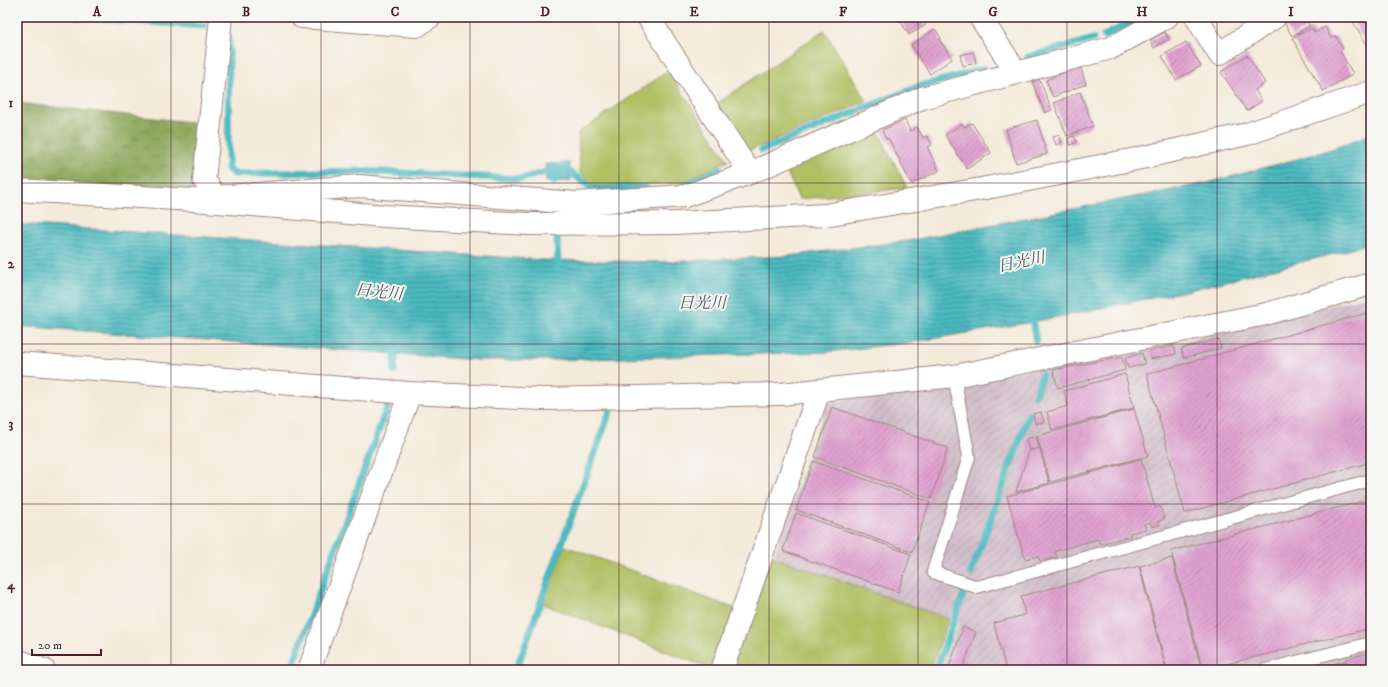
<svg xmlns="http://www.w3.org/2000/svg" width="1388" height="687" font-family="'IM FELL DW Pica','Noto Serif JP',serif">
<style>
.industrial{fill:url(#industrial-furrows)}
.green{fill:#afbf62;stroke:#7c6f46}
.forest{fill:url(#forest-crowns);stroke:#6a6242}
.water{fill:url(#water-rules);stroke:#4a6c76}
.lines{fill:none;stroke-linecap:round;stroke-linejoin:round}
.stream{stroke:#4bbac0;stroke-width:7}
.building{fill:url(#building-hatch)}
.lane-casing{stroke:#9f8482;stroke-width:14}
.street-casing{stroke:#9f8482;stroke-width:24}
.lane{stroke:#fff;stroke-width:12}
.street{stroke:#fff;stroke-width:22}
.grid{fill:none;stroke:#4a1f2b;stroke-width:1;stroke-opacity:0.55}
.labels{text-anchor:middle;stroke-width:4;stroke-linejoin:round;paint-order:stroke}
.water-label{font-size:16px;font-style:italic;fill:#4a555f;stroke:#f6f6f2}
.neatline{fill:none;stroke:#4a1f2b;stroke-width:1.5}
.grid-label{font-size:13px;text-anchor:middle;font-weight:bold;fill:#4a1f2b}
</style>
<defs>
<pattern id="industrial-furrows" width="10" height="10" patternUnits="userSpaceOnUse"><rect width="10" height="10" fill="#d1bdc9"/><path d="M-1 1l2-2M0 10L10 0M9 11l2-2" fill="none" stroke="#b5a2ad"/></pattern>
<pattern id="forest-crowns" width="20" height="18" patternUnits="userSpaceOnUse"><rect width="20" height="18" fill="#8ba658"/><path d="M2 6a3 3 0 1 1 6 0M12 15a3 3 0 1 1 6 0" fill="none" stroke="#748749"/></pattern>
<pattern id="water-rules" width="6" height="5" patternUnits="userSpaceOnUse"><rect width="6" height="5" fill="#4bbac0"/><path d="M0 2.5h6" fill="none" stroke="#40979c"/></pattern>
<pattern id="building-hatch" width="6" height="6" patternUnits="userSpaceOnUse"><rect width="6" height="6" fill="#e0a1d0"/><path d="M-1 1l2-2M0 6l6-6M5 7l2-2" fill="none" stroke="#b883a9"/></pattern>
</defs>
<rect width="100%" height="100%" fill="#f6f6f2"/>
<filter id="ink" filterUnits="userSpaceOnUse"><feTurbulence type="fractalNoise" baseFrequency=".025" numOctaves="2"/><feDisplacementMap in="SourceGraphic" scale="8" xChannelSelector="R" yChannelSelector="G"/><feConvolveMatrix kernelMatrix="1 2 1 2 8 2 1 2 1" color-interpolation-filters="sRGB"/></filter>
<filter id="wash" filterUnits="userSpaceOnUse"><feTurbulence type="fractalNoise" baseFrequency=".012" numOctaves="4" result="noise"/><feDisplacementMap in="SourceGraphic" scale="16" xChannelSelector="R" yChannelSelector="G"/><feGaussianBlur stdDeviation="0.9" result="paint"/><feColorMatrix in="noise" values="0 0 0 0 0 0 0 0 0 0 0 0 0 0 0 0 0 1.4 0 .05"/><feComposite in="paint" operator="in"/></filter>
<g filter="url(#wash)">
<rect width="100%" height="100%" fill="#f4eada"/>
<path class="industrial" d="M1371 295V670H941L959 622 773 557 828 402 1133 353Z"/>
<path class="green" d="M824 30 867 101 748 151 715 105Z
M668 71 728 161 681 183 595 186 580 173 578 133Z
M877 129 907 188 799 199 785 168Z
M565 546 736 609 714 670 543 604Z
M773 557 949 619 930 670H726L764 559Z"/>
<path class="forest" d="M17 103 199 123 194 187 181 196 17 185Z"/>
<path class="water" d="M1371 134V242L1349 250 1186 291 1033 322 907 343 827 352 551 360H477L17 326V224L543 260 663 262 787 256 907 241 1207 183 1323 152Z
M569 163 571 181 546 182 545 164Z"/>
<g class="lines">
<path class="stream" d="M76 17 204 26
M229 36 228 169 234 174 362 171 521 179 553 170 554 182
M1104 36 1140 18
M1028 57 1093 39
M762 150 917 87 985 69
M561 171 570 172 593 189 645 188
M685 185 720 169
M557 238 558 268
M1031 313 1036 341
M394 371 396 347
M1035 396 1042 375
M971 573 1029 414
M291 670 388 405
M516 670 610 411
M936 670 964 593"/>
</g>
<g id="blocks">
<path class="building" d="M898 17H921L926 25 909 35Z
M1294 17H1305L1310 26 1292 36 1284 22Z
M1350 17H1371V51Z
M1325 27 1331 38 1336 36 1343 49 1340 51 1353 74 1323 91 1292 38 1312 28 1315 33Z
M935 29 941 38 939 39 952 59 930 74 911 45Z
M1165 32 1169 39 1154 48 1150 40Z
M1186 42 1201 66 1176 80 1162 56Z
M973 52 976 63 963 66 960 55Z
M1247 55 1265 83 1255 90 1262 101 1247 111 1221 72Z
M1080 66 1086 84 1053 97 1046 80Z
M1039 79 1052 110 1045 113 1032 82Z
M1080 92 1093 126 1067 136 1054 103Z
M905 120 910 131 917 127 923 138 927 136 932 145 927 147 939 171 911 184 889 139H886L882 130Z
M1037 120 1047 154 1016 163 1006 129Z
M972 123 991 153 967 169 945 135 962 124 964 127Z
M1059 135 1062 142 1056 145 1053 137Z
M1074 136 1077 142 1070 145 1068 138Z
M1371 312V462L1185 513 1147 374Z
M1218 339 1221 348 1184 358 1181 349Z
M1174 346 1176 354 1151 359 1149 351Z
M1142 353 1145 364 1128 368 1125 358Z
M1122 357 1125 370 1058 388 1053 370Z
M1125 374 1134 408 1052 430 1047 412 1068 406 1064 391Z
M832 407 948 448 931 499 815 457Z
M1134 409 1148 456 1050 482 1037 436Z
M1041 412 1044 422 1035 424 1033 414Z
M1036 436 1039 448 1029 450 1026 439Z
M1040 448 1049 483 1016 492 1029 451Z
M1141 459 1155 508 1160 506 1164 519 1159 521 1160 525 1152 527 1150 522 1144 524 1146 529 1130 533V536L1100 544 1098 539 1055 551 1057 557 1040 561 1038 556 1025 559 1007 496Z
M813 461 930 502 912 552 796 510Z
M1371 499V628L1203 670 1171 551Z
M796 513 911 554 898 592 783 551Z
M1172 558 1200 664 1178 670H1167L1140 566Z
M1139 566 1166 670H1006L994 623 1025 615 1021 596Z
M963 627 976 632 962 670H948Z
M1371 652V670H1348L1346 659Z
M1345 661 1347 670H1311V669Z"/>
</g>
</g>
<g filter="url(#ink)">
<use href="#blocks" fill-opacity="0" stroke="#9f8482" stroke-width="1"/>
<g class="lines">
<defs>
<path id="lane" d="M954 376 969 457 933 572 977 587 1371 480
M1265 670 1371 643"/>
<path id="street" d="M221 17 204 180 216 197 359 186 575 203 685 196 750 173 922 98 1111 48 1167 17
M302 17 417 26 430 17
M648 17 750 173
M980 17 1016 72
M1196 17 1219 54 1275 17
M17 190 194 200 385 216 529 224 676 223 825 215 981 189 1136 159 1247 134 1371 92
M17 363 410 393 543 399 781 394 954 376 1266 314 1371 284
M17 660 44 670
M309 670 410 393
M722 670 819 391"/>
</defs>
<use href="#lane" class="lane-casing"/>
<use href="#street" class="street-casing"/>
<use href="#lane" class="lane"/>
<use href="#street" class="street"/>
</g>
</g>
<path class="grid" d="M171 17V670M321 17V670M470 17V670M619 17V670M769 17V670M918 17V670M1067 17V670M1217 17V670M17 183H1371M17 344H1371M17 504H1371"/>
<g class="labels">
<g class="water-label">
<text transform="translate(1021 261) rotate(-12)" y="6">日光川</text>
<text transform="translate(379 291) rotate(6)" y="6">日光川</text>
<text x="702" y="308">日光川</text>
</g>
</g>
<rect width="1388" height="687" fill="none" stroke="#f6f6f2" stroke-width="44"/>
<path d="M32 649v6h69v-6" fill="none" stroke="#4a1f2b" stroke-width="2"/>
<text x="38" y="649" font-size="12" fill="#4a1f2b" stroke="#f6f6f2" stroke-width="3" paint-order="stroke">20 m</text>
<rect x="22" y="22" width="1344" height="643" class="neatline"/>
<g class="grid-label">
<text x="97" y="16">A</text>
<text x="246" y="16">B</text>
<text x="395" y="16">C</text>
<text x="545" y="16">D</text>
<text x="694" y="16">E</text>
<text x="843" y="16">F</text>
<text x="993" y="16">G</text>
<text x="1142" y="16">H</text>
<text x="1291" y="16">I</text>
<text x="11" y="107">1</text>
<text x="11" y="268">2</text>
<text x="11" y="428">3</text>
<text x="11" y="589">4</text>
</g>
</svg>
